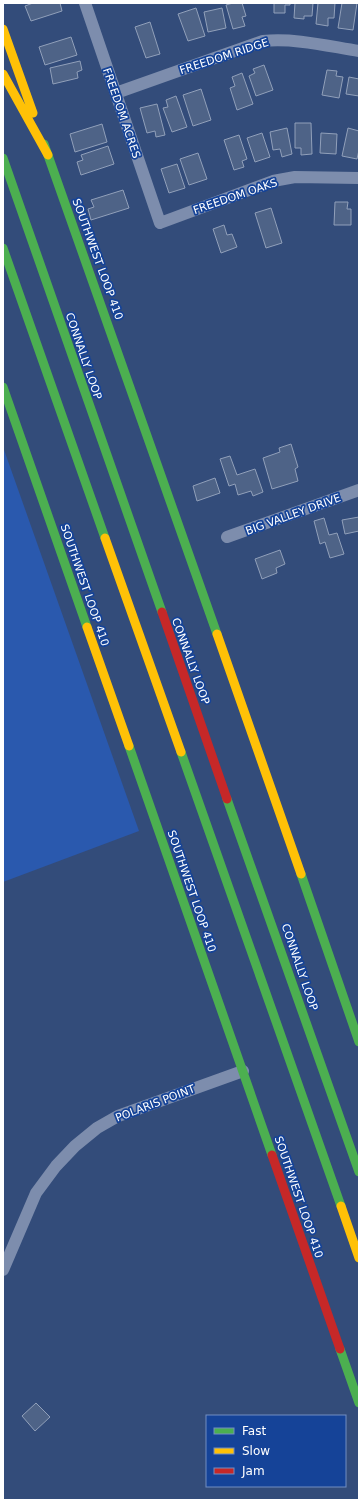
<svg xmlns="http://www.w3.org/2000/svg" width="362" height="1503" font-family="'DejaVu Sans',sans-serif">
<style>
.green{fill:#2a59ae}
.building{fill:#4e6387;stroke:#91a0ba}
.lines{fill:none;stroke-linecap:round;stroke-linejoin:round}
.street{stroke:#7d8dad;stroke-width:12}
.fast{stroke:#4caf50;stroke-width:9}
.slow{stroke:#ffc107;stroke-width:9}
.jam{stroke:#c62828;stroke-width:9}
.labels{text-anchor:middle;stroke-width:3.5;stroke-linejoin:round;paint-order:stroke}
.street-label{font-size:11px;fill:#fff;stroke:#154398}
</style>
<rect width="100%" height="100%" fill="#334c7a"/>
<path class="green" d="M3 447 139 831 3 882Z"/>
<path class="building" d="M33 3H60L62 11 31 21 25 6Z
M233 3H242L246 16 242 17 245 26 233 29 226 5Z
M274 3H290V5H285V13H274Z
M295 3H313L312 16H304V19L294 18Z
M318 3H335L334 18H328V26L316 24Z
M342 3H357L353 30 338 28Z
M196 8 205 36 188 41 178 14Z
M222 8 226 28 208 32 204 12Z
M150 22 160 54 146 58 135 27Z
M71 37 77 55 45 65 39 47Z
M80 61 82 70 77 72 78 78 53 84 50 68Z
M264 65 273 90 256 96 249 76 255 73 253 69Z
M327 70 337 71 336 76 343 77 339 98 322 95Z
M242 73 253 104 237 110 230 88 235 86 232 77Z
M349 77 359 79V96L346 94Z
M201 89 211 120 193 126 183 95Z
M176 96 187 127 172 132 163 108 168 107 166 100Z
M157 104 165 135 156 137 155 131 147 133 140 108Z
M295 123H311L312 154 301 155V148H295Z
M102 124 107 142 75 152 70 134Z
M287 128 292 154 282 157 280 149 273 150 270 132Z
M348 128 359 131V150L357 159 342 156Z
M262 133 270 157 255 162 247 138Z
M321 133 337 134 336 154 320 153Z
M239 135 247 159 242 161 244 167 234 170 224 140Z
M108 146 114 164 81 175 77 162 83 160 81 155Z
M198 153 207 179 189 185 180 159Z
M177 164 185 188 169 193 161 169Z
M123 190 129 208 91 220 88 209 94 207 91 200Z
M335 202H348L347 209H351V225H334Z
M271 208 282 243 266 248 255 213Z
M224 225 227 235 232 234 237 247 221 253 213 229Z
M291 444 298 467 295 469 298 481 272 489 263 458 280 452 279 448Z
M230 456 237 475 255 469 263 492 253 496 251 491 238 495 235 484 229 486 220 459Z
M215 478 220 493 197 501 193 486Z
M359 517V531L345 534 342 520Z
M324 518 329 535 337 533 344 554 330 558 325 542 320 544 314 521Z
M280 550 285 564 276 568 277 573 262 579 255 559Z
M36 1403 50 1417 35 1431 22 1416Z"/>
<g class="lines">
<path class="street" d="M85 3 160 223 273 181 295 177 359 178
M116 93 263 41C296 38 327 46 359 51
M227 537 359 490
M3 1270 36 1193 56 1166 75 1146 97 1128 118 1116 243 1071"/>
<path class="fast" d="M44 144 217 634
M3 158 162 612
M3 248 105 538
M3 387 87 627
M129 746 272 1155
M181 752 341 1206
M227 799 359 1172
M301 874 359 1042
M340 1349 359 1403"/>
<path class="slow" d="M3 29 33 113
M3 74 48 155
M105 538 181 752
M87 627 129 746
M217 634 301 874
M341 1206 359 1258"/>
<path class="jam" d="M162 612 227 799
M272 1155 340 1349"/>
</g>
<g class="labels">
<g class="street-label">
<text transform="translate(224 56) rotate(-18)" y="4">FREEDOM RIDGE</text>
<text transform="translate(122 113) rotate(71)" y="4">FREEDOM ACRES</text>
<text transform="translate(235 196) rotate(-19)" y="4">FREEDOM OAKS</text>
<text transform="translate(98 259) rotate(70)" y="4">SOUTHWEST LOOP 410</text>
<text transform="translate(84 356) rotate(71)" y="4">CONNALLY LOOP</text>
<text transform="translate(293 514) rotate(-20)" y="4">BIG VALLEY DRIVE</text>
<text transform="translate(85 585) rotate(71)" y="4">SOUTHWEST LOOP 410</text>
<text transform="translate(191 661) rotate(70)" y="4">CONNALLY LOOP</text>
<text transform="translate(192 891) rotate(71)" y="4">SOUTHWEST LOOP 410</text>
<text transform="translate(300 967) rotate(71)" y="4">CONNALLY LOOP</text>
<text transform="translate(155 1103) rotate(-21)" y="4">POLARIS POINT</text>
<text transform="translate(299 1197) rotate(71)" y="4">SOUTHWEST LOOP 410</text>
</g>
</g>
<rect width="362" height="1503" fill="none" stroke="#ffffff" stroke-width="8"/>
<rect x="206" y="1415" width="140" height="72" fill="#154398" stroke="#738ec1"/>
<rect x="214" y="1428" width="20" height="6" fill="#4caf50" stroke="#738ec1"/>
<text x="242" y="1435" font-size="12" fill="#ffffff">Fast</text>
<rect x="214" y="1448" width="20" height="6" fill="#ffc107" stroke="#738ec1"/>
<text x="242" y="1455" font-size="12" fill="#ffffff">Slow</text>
<rect x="214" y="1468" width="20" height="6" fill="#c62828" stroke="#738ec1"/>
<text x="242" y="1475" font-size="12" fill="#ffffff">Jam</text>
</svg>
